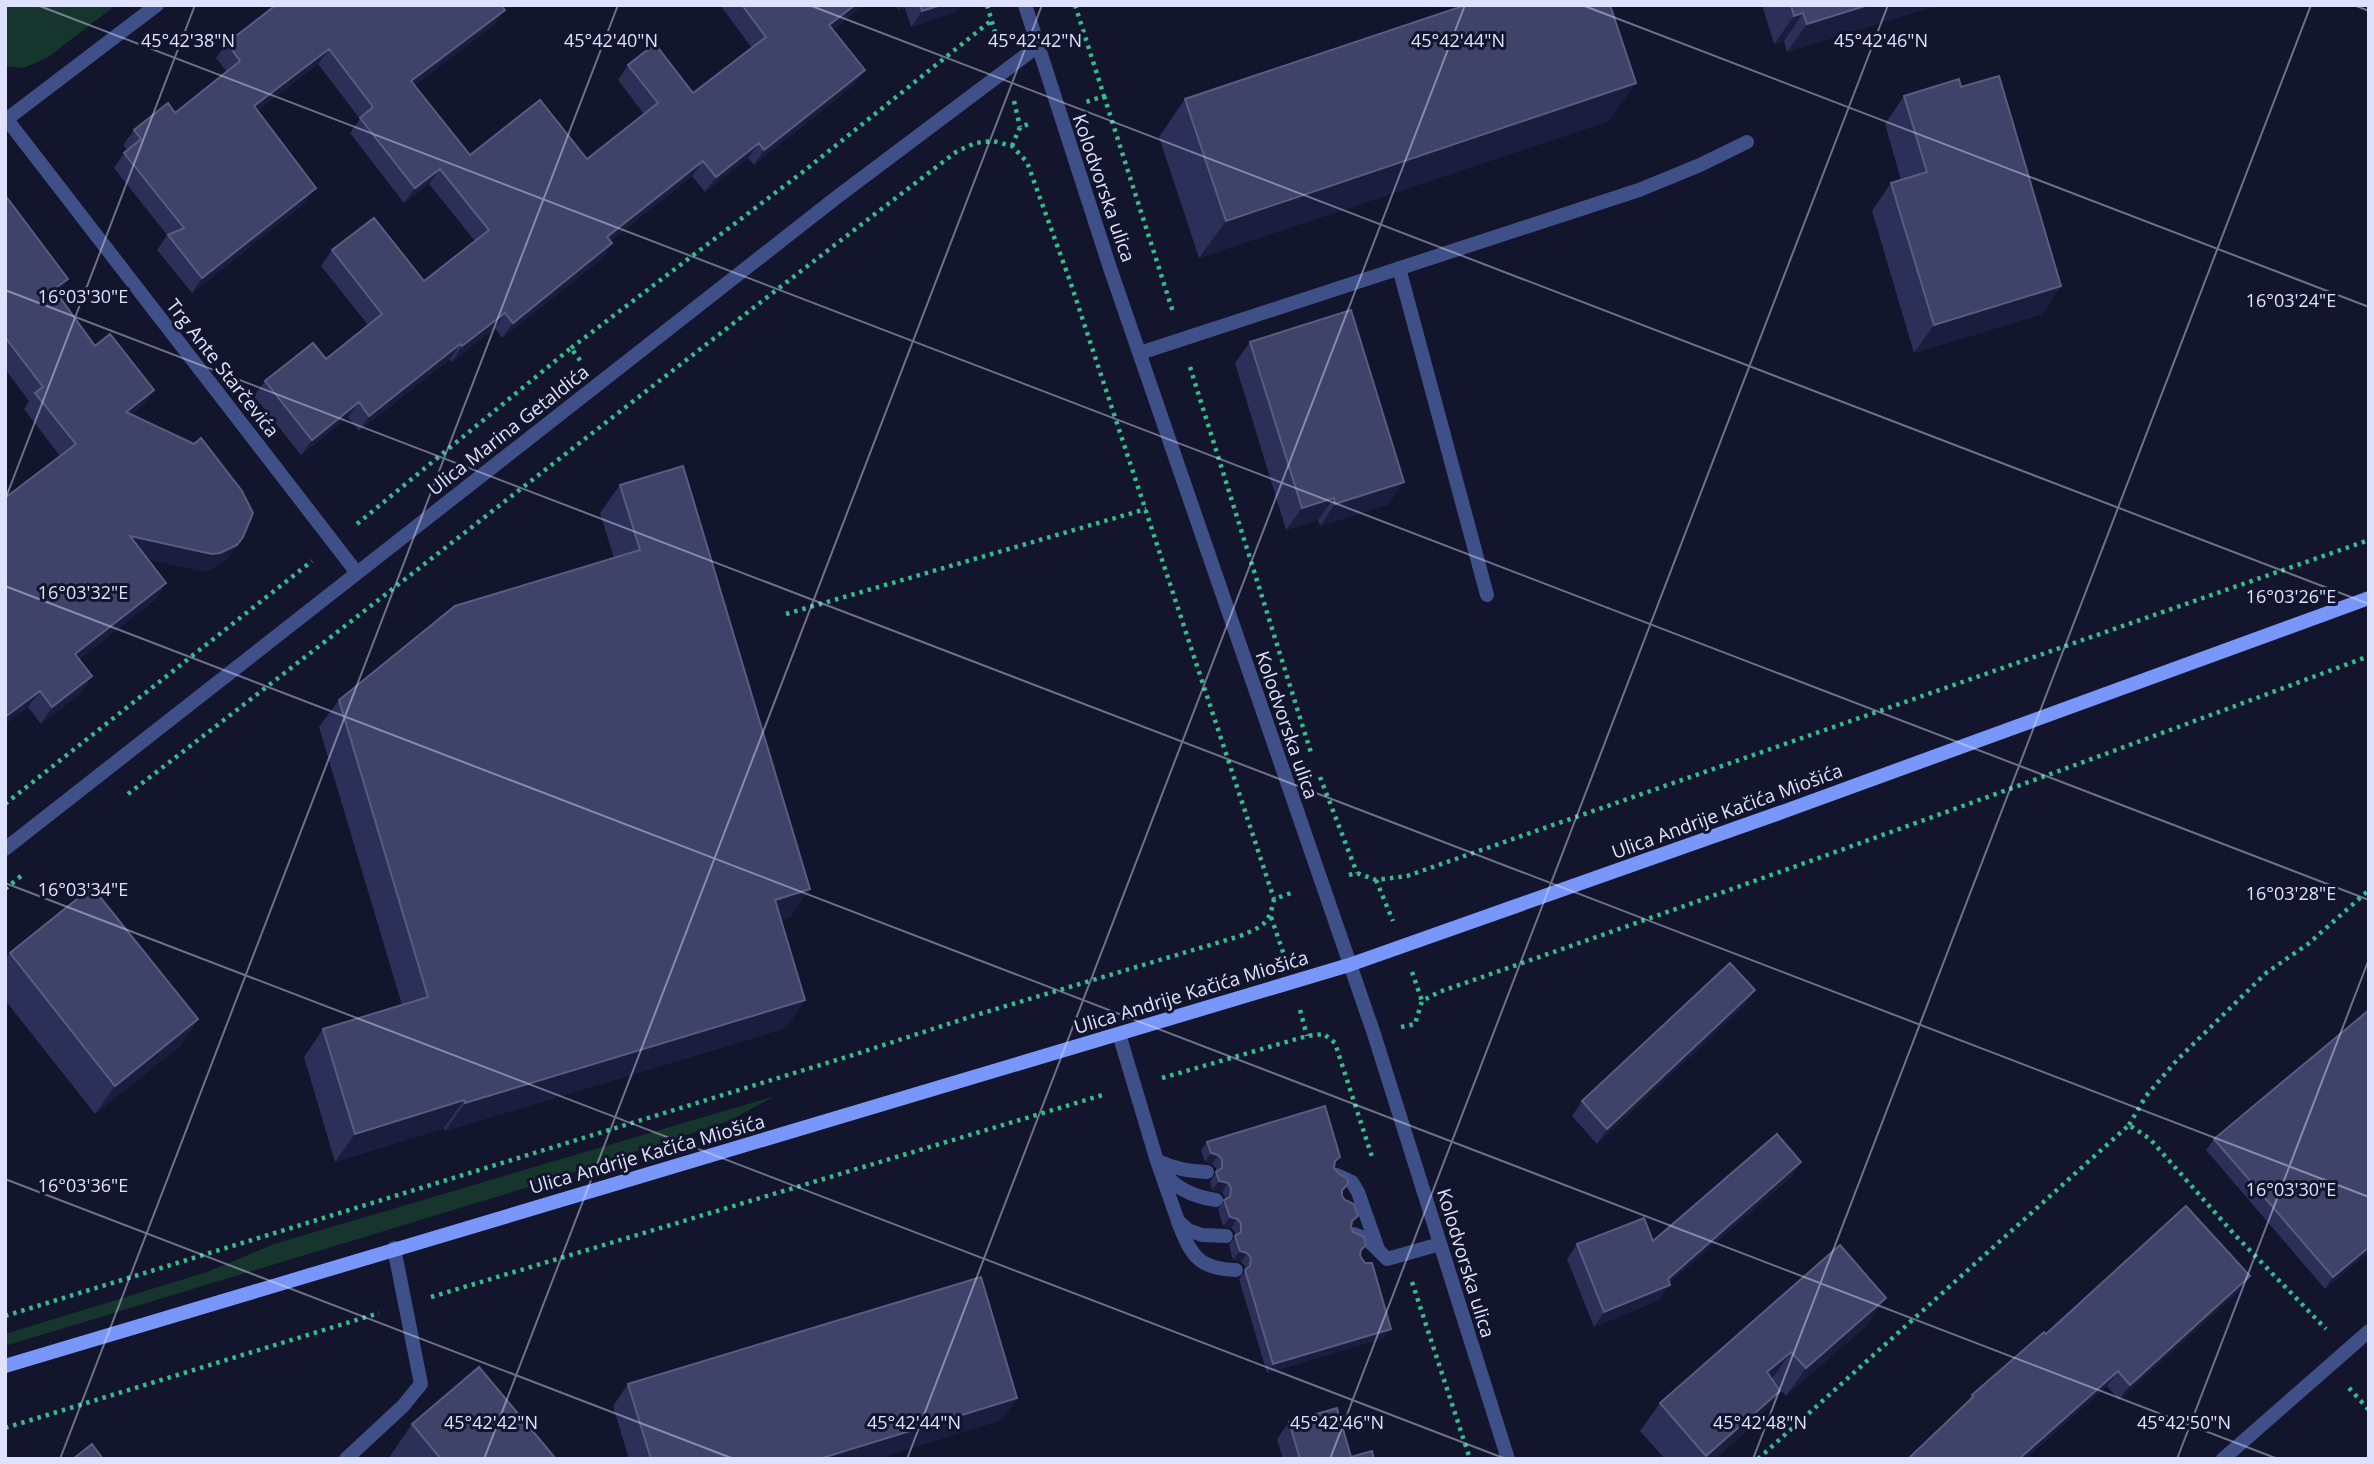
<svg xmlns="http://www.w3.org/2000/svg" width="2374" height="1464" font-family="'Open Sans',sans-serif">
<style>
.green{fill:#16352c}
.lines{fill:none;stroke-linecap:round;stroke-linejoin:round}
.path{stroke:#36ba8f;stroke-width:4.5;stroke-dasharray:3.5 5;stroke-linecap:butt}
.service{stroke:#3f5088;stroke-width:14}
.minor{stroke:#3f5088;stroke-width:14}
.tertiary{stroke:#3f5088;stroke-width:14}
.secondary{stroke:#7997fa;stroke-width:14}
.wall{fill:#2c2f58}
.shaded-wall{fill:#1a1d3e}
.building{fill:#3f4369;stroke:#585c81;stroke-width:2}
.ticks{fill:none;stroke:#dee2fe;stroke-width:2;stroke-opacity:0.45}
.labels{text-anchor:middle;stroke-width:6;stroke-linejoin:round;paint-order:stroke}
.street-label{font-size:19px;fill:#dee2fe;stroke:#12152b}
.ticks-label{font-size:18px;text-anchor:middle;fill:#dee2fe;stroke:#12152b;stroke-width:6;stroke-linejoin:round;paint-order:stroke}
</style>
<rect width="100%" height="100%" fill="#12152b"/>
<path class="green" d="M5 5H116L47 58 23 68 5 66Z
M775 1096 729 1121 522 1189 5 1346V1334L207 1272 274 1244Z"/>
<g class="lines">
<path class="path" d="M987 5 998 42
M1075 5 1104 96 1086 102
M1104 96 1173 312
M1014 101 1020 127
M1012 146 1020 127 1032 123
M571 348 804 171 992 20
M1190 367 1312 756
M357 524 571 348 582 363
M786 614 1146 509
M1320 777 1357 873
M128 794C405 581 678 364 956 152L975 143 993 141 1012 146 1027 162 1070 281 1274 899
M5 804 312 561
M1349 875 1357 873 1376 880 1407 876 2369 540
M1376 880 1393 921
M5 889 21 876
M1271 917 1284 955
M1412 972 1422 1001
M1300 1010 1307 1036
M1401 1027 1415 1024 1422 1001 1439 992C1750 884 2060 772 2369 656
M1162 1078 1307 1036 1324 1034 1335 1043 1373 1160
M2129 1125 2146 1096 2177 1060 2266 973 2308 944 2369 890
M1412 1282 1470 1459
M431 1297 1106 1094
M5 1316 853 1055 976 1015 1240 936C1263 926 1269 925 1274 899L1294 892
M2349 1388 2369 1410
M5 1428 379 1313
M1758 1459 2129 1125 2150 1139 2234 1234 2326 1329"/>
<path class="service" d="M1399 268 1487 595
M1140 353 1639 190 1700 165 1747 142
M1119 1034 1157 1161 1178 1221 1188 1230 1202 1235 1226 1236
M1158 1161C1175 1169 1189 1171 1207 1172
M1163 1171C1175 1189 1195 1197 1216 1200
M1337 1175 1352 1182 1358 1192 1378 1249
M1178 1222C1191 1255 1198 1269 1236 1270
M1354 1234 1367 1239 1387 1259 1440 1244
M346 1459 403 1406 421 1384 394 1248"/>
<path class="minor" d="M5 117 357 573
M7 119 157 5
M5 849 837 197 1038 46
M2223 1459 2369 1331"/>
<path class="tertiary" d="M1025 5 1110 268 1374 1034 1508 1459"/>
<path class="secondary" d="M5 1366 1349 965 1785 811 2369 598"/>
</g>
<path class="wall" d="M720 5H864L833 30 854 85 754 165 748 158 705 192 692 176 611 241 612 243 602 259 502 338 495 328 452 362 450 359 359 431 348 417 301 455 254 396 265 381 326 359 368 325 321 266 332 250 424 281 475 241 429 184 404 203 350 133 360 119 318 64 257 111 305 203 192 293 157 250 167 235 114 168 124 153 128 151 123 145 134 130 175 113 227 72 216 58 227 43 494 25 415 85 470 155 587 159 644 114 618 80 628 65 693 93 752 48Z
M896 5H960L955 12 911 27 905 8 898 10Z
M1762 5H1938L1787 52 1784 41 1774 44Z
M1961 87 2061 286 2042 314 1914 353 1872 211 1891 183 1901 180 1885 124 1904 96Z
M1185 99 1609 121 1199 258 1159 137Z
M5 195 68 279 58 294 95 346 154 390 142 406 132 414 243 537 225 561 209 570 201 571 148 559 155 600 79 659 92 676 81 693 41 724 28 707 5 724V498L60 456 24 409 29 401 5 369Z
M1250 342 1389 504 1320 526 1318 520 1286 530 1235 363Z
M620 485 810 889 790 917 781 920 805 1000 786 1028 445 1131 444 1128 335 1162 304 1057 323 1029 402 1005 319 727 339 700 614 558 600 513Z
M10 953 198 1019 179 1047 95 1114 5 1000V959Z
M1745 1005 1597 1144 1572 1116 1582 1101Z
M2369 1010V1252L2325 1289 2206 1150 2214 1139Z
M1207 1142 1334 1166V1168L1339 1174 1348 1184 1342 1193V1196L1384 1338 1267 1373 1239 1279 1245 1271V1266L1241 1262 1233 1260 1229 1245 1235 1237V1232L1231 1228 1223 1226 1218 1209 1225 1200V1197L1222 1192 1212 1190 1210 1181 1216 1173V1168L1212 1164 1205 1162 1201 1150Z
M1801 1162 1791 1177 1669 1283 1659 1300 1594 1327 1567 1259 1577 1244 1653 1241Z
M2239 1291 2119 1400 2107 1386 2025 1459H1908L1966 1404 1972 1395 2046 1334Z
M1886 1298 1866 1326 1786 1396 1775 1384 1760 1419 1715 1459H1665L1640 1431 1660 1403Z
M628 1384 1017 1398 1002 1420 875 1459H629L613 1406Z
M1289 1422 1351 1457 1374 1459H1283L1277 1439Z
M412 1424 556 1459H388Z"/>
<path class="shaded-wall" d="M855 5H864L819 41 829 25Z
M901 5H906L905 8 898 10Z
M941 5H960L955 12 911 27 922 11Z
M1868 5H1938L1787 52 1807 24Z
M505 10 494 25 401 96 411 81Z
M1803 13 1784 41 1774 44 1794 16Z
M329 49 318 64 243 122 254 106Z
M865 70 854 85 754 165 764 150Z
M1636 83 1609 121 1199 258 1226 221Z
M759 143 748 158 705 192 716 177Z
M703 161 692 176 597 252 607 237Z
M440 169 429 184 404 203 415 188Z
M316 188 305 203 192 293 202 278Z
M612 243 602 259 502 338 513 323Z
M68 279 57 295 54 289Z
M2061 286 2042 314 1914 353 1934 325Z
M505 313 495 328 452 362 462 346Z
M460 344 450 359 359 431 369 416Z
M154 390 142 406 114 428 126 412Z
M359 402 348 417 301 455 312 440Z
M1404 482 1389 504 1320 526 1335 504Z
M1334 498 1318 520 1286 530 1302 508Z
M130 536 243 537 225 561 209 570 201 571 119 553Z
M166 583 155 600 64 670 75 654Z
M92 676 81 693 41 724 52 707Z
M40 691 28 707 5 724V717Z
M810 889 790 917 756 928 775 900Z
M1755 990 1745 1005 1597 1144 1607 1129Z
M805 1000 786 1028 445 1131 465 1103Z
M198 1019 179 1047 95 1114 115 1086Z
M464 1100 444 1128 335 1162 355 1134Z
M1211 1153 1218 1155 1212 1164 1205 1162Z
M1801 1162 1791 1177 1665 1287 1670 1285 1659 1300 1594 1327 1604 1312 1668 1279Z
M1219 1181 1228 1183 1222 1192 1212 1190Z
M1230 1217 1237 1219 1231 1228 1223 1226Z
M2369 1247V1252L2325 1289 2333 1277Z
M1240 1251 1247 1253 1241 1262 1233 1260Z
M2250 1276 2239 1291 2119 1400 2130 1385Z
M1886 1298 1866 1326 1786 1396 1806 1368Z
M1391 1329 1384 1338 1267 1373 1273 1364Z
M1791 1352 1771 1380 1767 1372Z
M2118 1371 2107 1386 2025 1459H2019Z
M1780 1391 1760 1419 1715 1459H1704Z
M1017 1398 1002 1420 875 1459H819Z"/>
<path class="building" d="M276 5H501L505 10 411 81 470 155 540 100 587 159 658 103 628 65 655 44 693 93 766 37 742 5H855L829 25 865 70 764 150 759 143 716 177 703 161 607 237 612 243 513 323 505 313 462 346 460 344 369 416 359 402 312 440 265 381 313 343 326 359 382 314 332 250 374 218 424 281 489 230 440 169 415 188 360 118 373 107 329 49 254 106 316 188 202 278 168 235 184 228 124 153 141 139 134 130 168 103 175 113 240 61 227 43Z
M920 5H941L922 11Z
M1466 5H1610L1636 83 1226 221 1185 99Z
M1791 5H1868L1807 24 1803 13 1794 16Z
M1999 76 2061 286 1934 325 1891 183 1927 172 1904 96 1959 79 1961 87Z
M5 195 68 279 54 289 95 346 110 334 154 390 126 412 194 444 201 438 242 491 253 513 243 537 237 545 220 553 212 554 130 536 166 583 75 654 92 676 52 707 40 691 5 717V498L76 444 35 393 43 387 5 337Z
M1351 310 1404 482 1335 504 1334 498 1302 508 1250 342Z
M683 466 810 889 775 900 805 1000 465 1103 464 1100 355 1134 323 1029 428 997 339 700 455 606 640 550 620 485Z
M92 887 198 1019 115 1086 10 953Z
M1730 963 1755 990 1607 1129 1582 1101Z
M2369 1010V1247L2333 1277 2214 1139Z
M1325 1106 1340 1157 1335 1161 1334 1168 1339 1174 1347 1178 1348 1184 1342 1190V1196L1345 1200 1354 1204 1358 1216 1352 1221 1351 1227 1353 1232 1364 1237 1366 1245 1361 1250 1360 1256 1365 1263H1372L1391 1329 1273 1364 1245 1270 1250 1266 1251 1258 1247 1253 1240 1251 1235 1236 1241 1232V1223L1237 1219 1230 1217 1224 1200 1230 1197 1231 1188 1228 1183 1219 1181 1216 1172 1222 1168V1159L1218 1155 1211 1153 1207 1142Z
M1777 1134 1801 1162 1668 1279 1670 1285 1604 1312 1577 1244 1644 1218 1653 1241Z
M2186 1206 2250 1276 2130 1385 2118 1371 2019 1459H1908L1973 1397 1972 1395 2044 1332 2046 1334Z
M1840 1245 1886 1298 1806 1368 1791 1352 1767 1372 1780 1391 1706 1456 1660 1403Z
M981 1277 1017 1398 819 1459H651L628 1384Z
M479 1367 556 1459H441L412 1424Z
M1337 1408 1351 1457 1372 1451 1374 1459H1300L1289 1422Z
M92 1444 103 1459H73Z"/>
<path class="ticks" d="M37 5 2369 900M809 5 2369 604M1582 5 2369 307M2354 5 2369 11M5 290 2369 1197M5 500 195 5M5 586 2278 1459M5 883 1506 1459M5 1179 734 1459M60 1459 618 5M484 1459 1042 5M907 1459 1465 5M1330 1459 1888 5M1753 1459 2311 5M2177 1459 2369 959"/>
<g class="labels">
<g class="street-label">
<text transform="translate(1104 188) rotate(71)" y="7">Kolodvorska ulica</text>
<text transform="translate(223 368) rotate(52)" y="7">Trg Ante Starčevića</text>
<text transform="translate(508 430) rotate(-38)" y="7">Ulica Marina Getaldića</text>
<text transform="translate(1287 725) rotate(71)" y="7">Kolodvorska ulica</text>
<text transform="translate(1727 811) rotate(-20)" y="7">Ulica Andrije Kačića Miošića</text>
<text transform="translate(1191 992) rotate(-17)" y="7">Ulica Andrije Kačića Miošića</text>
<text transform="translate(647 1154) rotate(-16)" y="7">Ulica Andrije Kačića Miošića</text>
<text transform="translate(1466 1263) rotate(73)" y="7">Kolodvorska ulica</text>
</g>
</g>
<g class="ticks-label">
<text x="611" y="47">45°42'40"N</text>
<text x="1035" y="47">45°42'42"N</text>
<text x="1458" y="47">45°42'44"N</text>
<text x="1881" y="47">45°42'46"N</text>
<text x="188" y="47">45°42'38"N</text>
<text x="83" y="303">16°03'30"E</text>
<text x="2291" y="307">16°03'24"E</text>
<text x="83" y="599">16°03'32"E</text>
<text x="2291" y="603">16°03'26"E</text>
<text x="83" y="896">16°03'34"E</text>
<text x="2291" y="900">16°03'28"E</text>
<text x="83" y="1192">16°03'36"E</text>
<text x="2291" y="1196">16°03'30"E</text>
<text x="491" y="1429">45°42'42"N</text>
<text x="914" y="1429">45°42'44"N</text>
<text x="1337" y="1429">45°42'46"N</text>
<text x="1760" y="1429">45°42'48"N</text>
<text x="2184" y="1429">45°42'50"N</text>
</g>
<rect width="2374" height="1464" fill="none" stroke="#dee2fe" stroke-width="14"/>
</svg>
